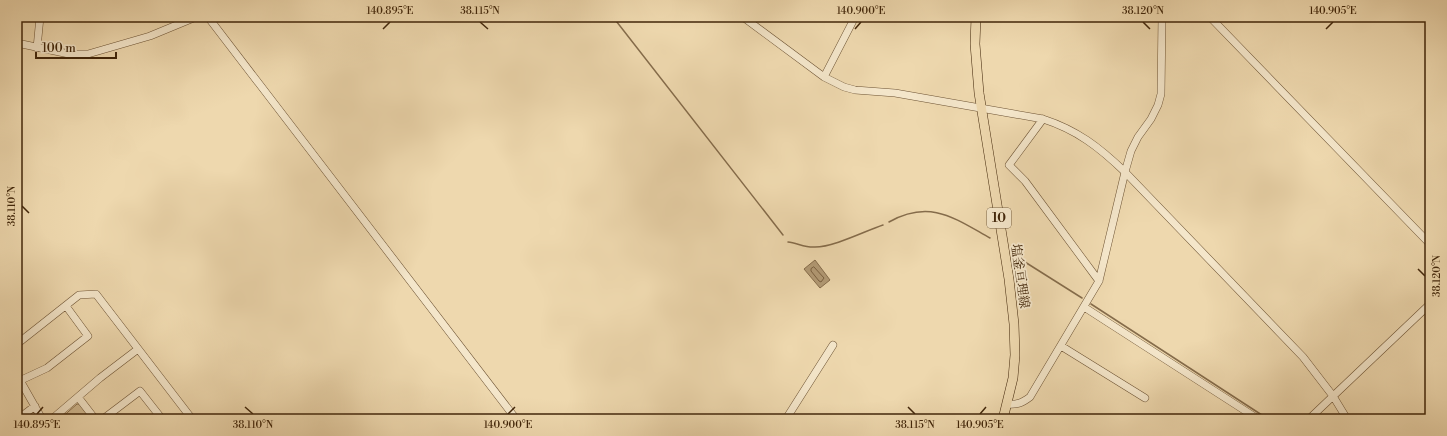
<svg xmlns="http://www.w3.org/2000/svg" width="1447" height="436" font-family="'Libre Bodoni','Noto Serif JP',serif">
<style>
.green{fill:#d1ba92;stroke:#89704e}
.water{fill:#b39b76;stroke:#856c4b}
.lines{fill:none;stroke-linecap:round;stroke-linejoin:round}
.shore{stroke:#7a6040;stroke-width:1}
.stream{stroke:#856c4b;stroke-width:1.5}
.minor-casing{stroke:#6c5233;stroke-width:8}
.major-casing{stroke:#41260a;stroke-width:10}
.minor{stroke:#f4e6ca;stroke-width:7}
.major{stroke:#eed8ae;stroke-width:9}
.ticks{fill:none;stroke:#41260a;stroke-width:1.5}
.labels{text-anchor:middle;stroke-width:3.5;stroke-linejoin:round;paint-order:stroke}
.shield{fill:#f4e6ca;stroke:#776044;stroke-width:1}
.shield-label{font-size:12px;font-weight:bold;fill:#41260a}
.street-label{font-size:13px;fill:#41260a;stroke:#f4e6ca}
.neatline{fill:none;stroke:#41260a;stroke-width:1.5}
.ticks-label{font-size:10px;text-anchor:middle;fill:#41260a}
</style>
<rect width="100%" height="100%" fill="#eed8ae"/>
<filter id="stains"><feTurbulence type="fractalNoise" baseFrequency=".005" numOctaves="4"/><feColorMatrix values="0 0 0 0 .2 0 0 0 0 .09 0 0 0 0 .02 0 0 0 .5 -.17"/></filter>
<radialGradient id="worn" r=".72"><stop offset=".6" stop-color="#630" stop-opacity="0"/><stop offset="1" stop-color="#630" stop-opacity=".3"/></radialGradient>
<path class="green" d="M77 404H82L93 419H60Z"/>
<path class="water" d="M815 260 830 280 820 288 804 269Z"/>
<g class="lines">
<path class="shore" d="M814 267 824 278 821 282 819 281 811 271V269Z"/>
<path class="stream" d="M613 17 783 235
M889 222C930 199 954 218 990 238
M788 242C797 243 806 248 815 247 834 247 865 231 883 225
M1017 257 1082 298
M1091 304 1268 419"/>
<defs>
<path id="minor" d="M208 17 516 419
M743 17 824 77 844 87 855 90 895 93 1043 119C1077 130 1099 147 1125 172L1303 357 1333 396 1347 419
M1210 17 1430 244
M17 43 69 54H88L150 36 196 17
M37 48 40 17
M824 77 855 17
M1043 119 1009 165 1025 181 1099 281
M1084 307 1258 419
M17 344 79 295 96 294 192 419
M1061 346 1145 398
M17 375 42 419
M17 382 47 368 88 336 66 306
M78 397 95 419
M1007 404C1017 405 1022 403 1030 397L1099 281 1125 172 1131 151 1138 137 1151 119 1158 105 1161 94 1162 17
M18 419 35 406
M52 419 100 378 138 349
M103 419 140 391 162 419
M786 419 833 345
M1309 419 1430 304"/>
<path id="major" d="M976 17 975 44 979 93 1009 279 1014 324 1015 355 1013 378 1003 419"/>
</defs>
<use href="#minor" class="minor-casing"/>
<use href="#major" class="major-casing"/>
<use href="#minor" class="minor"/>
<use href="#major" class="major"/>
</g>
<path class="ticks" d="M480 22 488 29M1143 22 1150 29M383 29 390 22M855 29 861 22M1326 29 1333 22M22 206 29 213M1418 269 1425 276M245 407 253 414M908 407 915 414M37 414 43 407M508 414 515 407M980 414 986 407"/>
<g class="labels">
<rect class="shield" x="987" y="208" width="24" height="20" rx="3"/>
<g class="shield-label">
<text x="999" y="222">10</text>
</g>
<g class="street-label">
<text transform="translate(1021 276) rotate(82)" y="5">塩釜亘理線</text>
</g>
</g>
<rect width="1447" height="436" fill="none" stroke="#eed8ae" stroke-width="44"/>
<path d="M36 52v6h80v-6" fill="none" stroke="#41260a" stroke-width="2"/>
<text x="42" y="52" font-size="12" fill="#41260a" stroke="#f4e6ca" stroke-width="3" paint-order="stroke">100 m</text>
<rect x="22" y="22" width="1403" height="392" class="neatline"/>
<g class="ticks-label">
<text x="390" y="14">140.895°E</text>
<text x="480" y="14">38.115°N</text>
<text x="861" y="14">140.900°E</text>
<text x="1143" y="14">38.120°N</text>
<text x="1333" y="14">140.905°E</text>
<text transform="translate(11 206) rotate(-90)" y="4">38.110°N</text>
<text transform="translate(1436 276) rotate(-90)" y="4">38.120°N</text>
<text x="37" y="428">140.895°E</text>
<text x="253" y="428">38.110°N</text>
<text x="508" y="428">140.900°E</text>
<text x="915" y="428">38.115°N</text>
<text x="980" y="428">140.905°E</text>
</g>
<rect width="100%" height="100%" filter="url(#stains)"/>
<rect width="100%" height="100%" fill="url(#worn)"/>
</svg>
